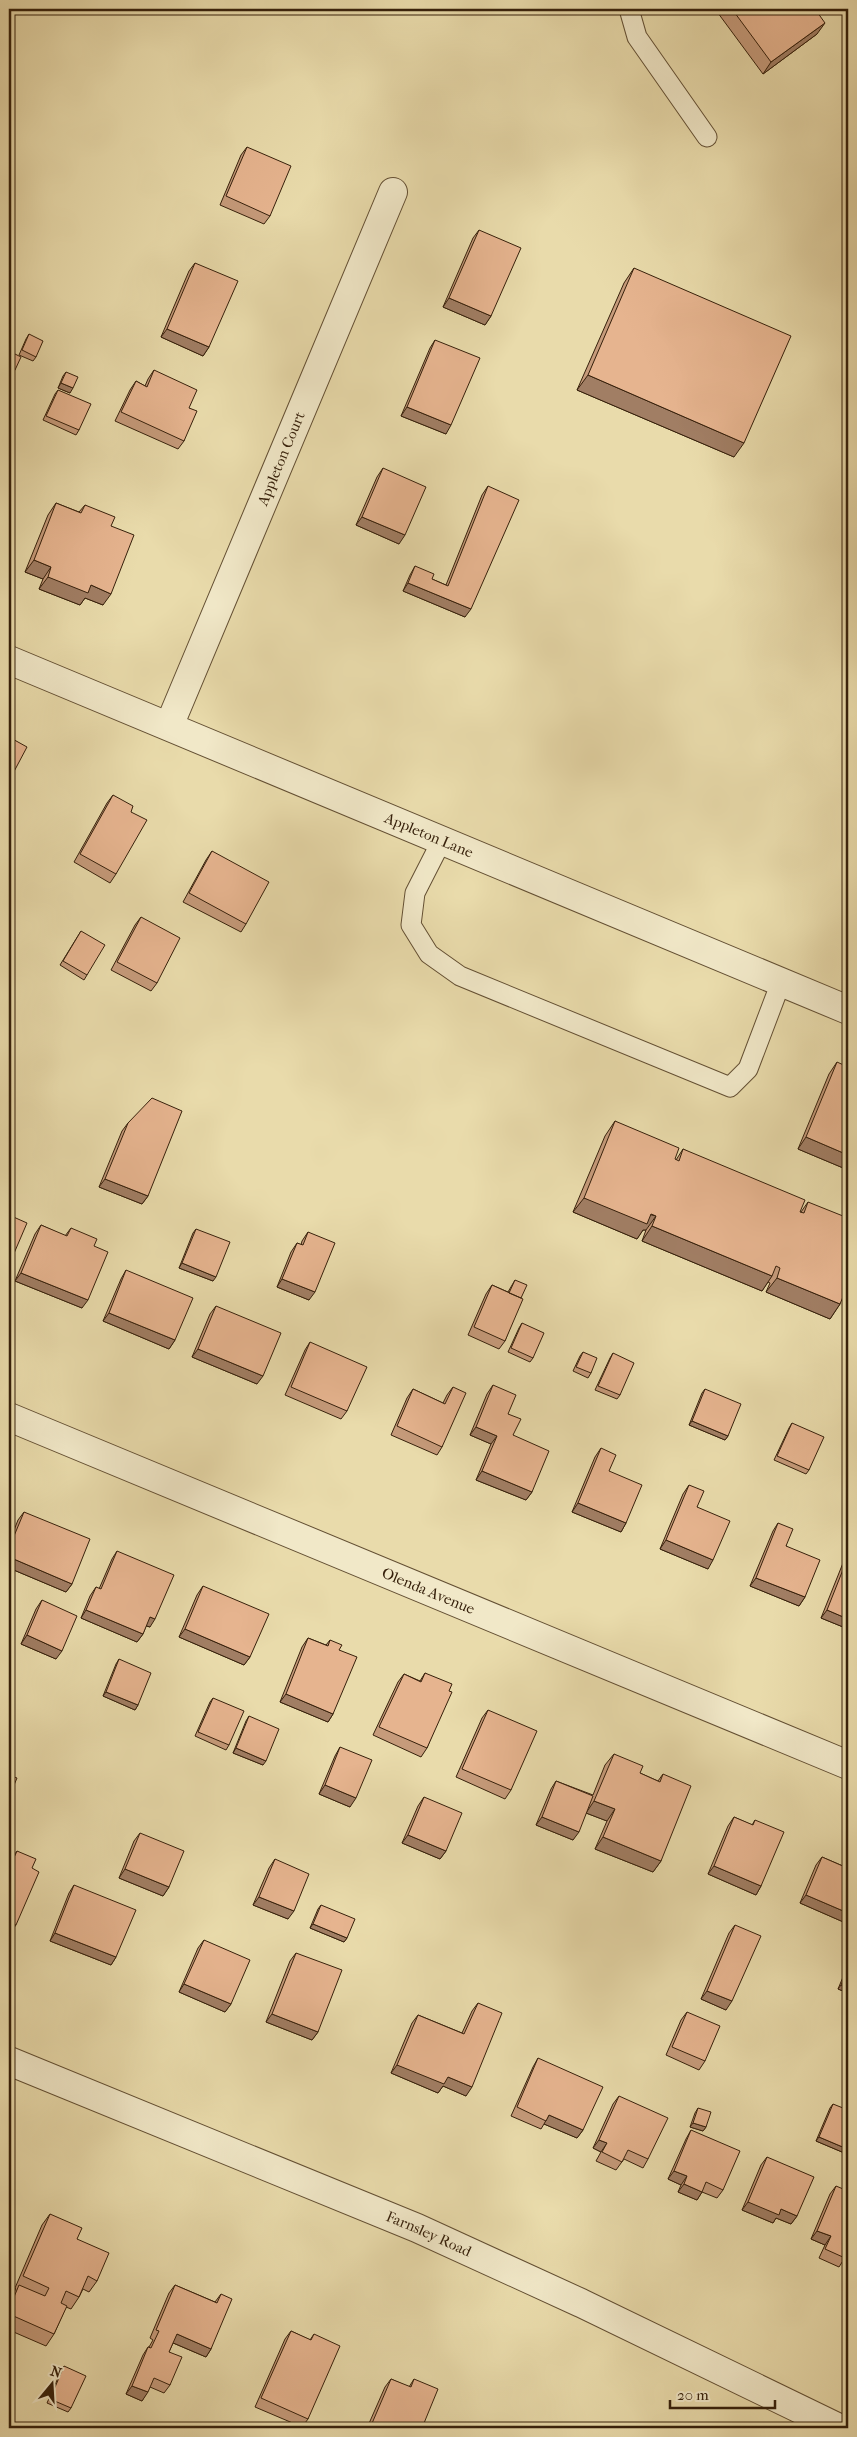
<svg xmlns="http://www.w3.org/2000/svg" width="857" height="2437" font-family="'IM FELL French Canon',serif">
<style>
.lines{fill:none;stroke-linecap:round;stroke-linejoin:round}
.lane-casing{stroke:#634f33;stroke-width:21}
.street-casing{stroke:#634f33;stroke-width:30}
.lane{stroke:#f1e8c8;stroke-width:19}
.street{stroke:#f1e8c8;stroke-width:28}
.wall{fill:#c69b7b;stroke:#36200b}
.shaded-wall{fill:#a17e64;stroke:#36200b}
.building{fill:#e6b48f;stroke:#36200b}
.labels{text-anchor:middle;stroke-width:4;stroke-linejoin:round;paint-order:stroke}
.street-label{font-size:15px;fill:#36200b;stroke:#f1e8c8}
</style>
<rect width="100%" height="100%" fill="#e9dbab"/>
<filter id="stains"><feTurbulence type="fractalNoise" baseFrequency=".004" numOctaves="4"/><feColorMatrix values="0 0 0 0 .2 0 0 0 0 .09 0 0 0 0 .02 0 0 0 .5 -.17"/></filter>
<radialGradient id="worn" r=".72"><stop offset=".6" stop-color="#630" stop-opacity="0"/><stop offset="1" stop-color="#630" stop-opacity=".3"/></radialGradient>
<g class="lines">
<defs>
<path id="lane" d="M629 9 637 37 707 137
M442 840 415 893 411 925 429 954 460 976 730 1087 748 1069 781 982"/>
<g id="street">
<path id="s1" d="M9 660 848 1010"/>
<path id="s2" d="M169 726 393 192"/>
<path id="s3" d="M9 1417 848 1765"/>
<path id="s4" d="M9 2061 417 2228 581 2303 839 2428"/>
</g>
</defs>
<use href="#lane" class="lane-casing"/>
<use href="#street" class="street-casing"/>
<use href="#lane" class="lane"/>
<use href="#street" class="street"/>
</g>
<path class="wall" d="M715 9H815L817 34 763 74Z
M247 147 270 216 264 224 220 205 241 155Z
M479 230 491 316 485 325 443 307 473 238Z
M195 263 209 347 203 356 161 337 189 271Z
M634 268 734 457 577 390 624 283Z
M29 334 36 357 33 361 19 355 26 339Z
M435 340 446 434 401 416 430 348Z
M9 351 15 370 12 374 9 372Z
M154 370 189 408 184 441 178 449 115 421 130 390 136 381 145 386 148 379Z
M66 372 70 393 58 388 63 376Z
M58 390 79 430 76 435 43 420 55 394Z
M383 468 399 544 356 525 377 477Z
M488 486 465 617 403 591 410 575 415 566 432 579 446 585 482 495Z
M56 503 79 512 85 505 111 526 103 605 85 598 80 605 39 589 43 579 25 572 48 515Z
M113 795 131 812 116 874 110 883 74 862 107 803Z
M212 851 246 924 241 932 183 902 206 860Z
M141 917 157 983 151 991 111 970 135 925Z
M81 931 87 975 84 980 60 965Z
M837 1062 848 1170 798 1149 829 1074Z
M615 1121 675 1159 676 1160 683 1149 800 1212H801L808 1202 840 1304 830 1319 766 1292 770 1283 768 1282 762 1291 642 1241 646 1230H643L637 1239 573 1212 605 1136Z
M128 1123 148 1196 142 1204 99 1187 122 1131Z
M41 1225 65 1236 71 1228 94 1246 82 1308 15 1281 35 1234Z
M196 1229 213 1281 179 1268 193 1233Z
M308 1232 309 1300 277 1287 291 1252 297 1243 301 1245 302 1241Z
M126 1270 175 1340 169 1349 103 1321 121 1279Z
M515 1280 521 1298 505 1341 499 1349 468 1335 486 1294 492 1285 508 1292Z
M216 1306 257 1384 192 1357 210 1314Z
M522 1323 533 1358 530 1362 508 1352 519 1328Z
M310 1342 347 1411 341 1419 285 1395 305 1350Z
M583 1352 591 1373 588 1378 573 1371 580 1356Z
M613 1353 620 1395 617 1399 595 1390 610 1358Z
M493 1385 508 1414 513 1435 532 1492 526 1500 476 1480 491 1444 470 1435 487 1394Z
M453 1387 442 1447 437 1455 391 1435 407 1398 413 1389 443 1403 447 1395Z
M705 1389 728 1436 725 1440 689 1425 702 1393Z
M792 1423 809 1470 806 1474 774 1460 789 1428Z
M601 1448 626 1523 621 1532 572 1512 595 1457Z
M689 1485 697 1507 708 1569 660 1549 683 1494Z
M24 1512 72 1584 66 1592 9 1568V1543L18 1520Z
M778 1523 805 1597 799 1606 750 1586 773 1531Z
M117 1551 150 1627 146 1626 143 1634 137 1642 81 1618 90 1596 96 1587 99 1589 112 1559Z
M848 1556V1629L821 1618 843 1563Z
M203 1586 250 1657 244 1665 179 1637 197 1595Z
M42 1600 56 1659 21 1644 36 1609Z
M308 1638 326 1645 330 1640 339 1650 333 1714 328 1722 280 1702 302 1647Z
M119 1659 138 1705 135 1710 103 1696 116 1664Z
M425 1673 449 1691 427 1748 421 1757 373 1735 398 1682 404 1674 420 1681Z
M213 1698 229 1745 226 1750 195 1736 210 1702Z
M488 1710 511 1790 505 1799 456 1777 482 1718Z
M249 1716 263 1765 233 1753 246 1721Z
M340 1747 350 1807 319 1794 335 1756Z
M614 1754 640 1773 658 1781 663 1774 661 1861 653 1872 595 1849 607 1821 586 1813 573 1840 536 1825 551 1789 556 1781 593 1795 605 1765Z
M424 1797 446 1851 440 1859 402 1843 418 1806Z
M734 1817 752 1825 755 1820 761 1886 756 1895 708 1874 728 1826Z
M140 1833 169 1887 163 1896 119 1878 134 1841Z
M17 1851 32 1868 10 1933V1861Z
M822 1857 843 1866 848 1859V1924L800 1903 816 1865Z
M275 1859 288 1919 253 1905 269 1868Z
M74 1885 116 1957 111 1965 50 1941 69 1893Z
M321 1905 347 1938 344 1942 310 1928 318 1909Z
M735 1925 726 2010 701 1999 729 1933Z
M204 1940 231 2004 225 2012 179 1992 198 1948Z
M296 1953 318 2032 312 2040 266 2022 290 1961Z
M848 1965V1993L838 1989Z
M478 2003 466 2096 443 2086 438 2093 391 2073 412 2023 418 2015 462 2033 472 2011Z
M687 2012 705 2061 699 2070 666 2055 681 2020Z
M538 2058 583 2130 577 2138 544 2124 541 2129 511 2116 533 2067Z
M619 2096 648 2159 643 2168 624 2159 616 2170 596 2161 601 2152 593 2148 613 2104Z
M833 2104 842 2152 816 2141 830 2108Z
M698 2108 706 2127 703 2131 690 2127 695 2113Z
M691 2130 723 2190 717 2198 702 2192 697 2200 678 2192 681 2185 668 2179 686 2139Z
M767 2157 797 2216 791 2224 776 2218 773 2223 742 2210 761 2165Z
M836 2186 847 2257 846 2256 839 2267 819 2258 825 2245 811 2239 830 2194Z
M50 2214 77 2239 97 2281 89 2292 83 2289 79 2297 71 2309 66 2307 54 2334 46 2346 9 2330V2301L11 2296 16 2289 15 2288 42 2225Z
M175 2285 215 2302 221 2294 211 2349 206 2357 173 2343 169 2352 170 2385 164 2393 150 2387 142 2401 126 2394 143 2355 148 2347H149L153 2340 150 2338 169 2293Z
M291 2331 310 2340 314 2334 308 2419 302 2427 255 2407 285 2339Z
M64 2366 71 2408 68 2412 47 2403 61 2371Z
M391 2379 409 2387 414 2379 422 2428H367L385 2387Z"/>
<path class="shaded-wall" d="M825 23 817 34 763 74 771 62Z
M449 298 491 316 485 325 443 307Z
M167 329 209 347 203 356 161 337Z
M588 375 744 443 734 457 577 390Z
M61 383 73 388 70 393 58 388Z
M407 407 451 425 446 434 401 416Z
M362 517 405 535 399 544 356 525Z
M34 560 51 567 43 579 25 572Z
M48 577 91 585 111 594 103 605 85 598 80 605 39 589Z
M408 583 471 609 465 617 403 591Z
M806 1137 848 1155V1170L798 1149Z
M105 1179 148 1196 142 1204 99 1187Z
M584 1198 656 1216 646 1230H643L637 1239 573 1212Z
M652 1226 772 1276 762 1291 642 1241Z
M182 1263 216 1277 213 1281 179 1268Z
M21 1273 88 1300 82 1308 15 1281Z
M777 1278 840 1304 830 1319 766 1292Z
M282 1279 315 1292 309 1300 277 1287Z
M109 1313 175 1340 169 1349 103 1321Z
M198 1349 263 1376 257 1384 192 1357Z
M692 1421 728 1436 725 1440 689 1425Z
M476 1427 497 1436 491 1444 470 1435Z
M482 1471 532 1492 526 1500 476 1480Z
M578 1503 626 1523 621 1532 572 1512Z
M666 1540 713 1560 708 1569 660 1549Z
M9 1557 72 1584 66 1592 9 1568Z
M756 1578 805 1597 799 1606 750 1586Z
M86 1610 143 1634 137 1642 81 1618Z
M827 1610 848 1619V1629L821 1618Z
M150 1617 155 1619 150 1627 144 1625Z
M185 1629 250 1657 244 1665 179 1637Z
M27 1635 62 1651 56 1659 21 1644Z
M106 1692 138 1705 135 1710 103 1696Z
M286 1694 333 1714 328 1722 280 1702Z
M236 1748 266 1761 263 1765 233 1753Z
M325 1785 356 1798 350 1807 319 1794Z
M594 1801 615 1809 607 1821 586 1813Z
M542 1817 579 1832 573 1840 536 1825Z
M408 1835 446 1851 440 1859 402 1843Z
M603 1837 661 1861 653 1872 595 1849Z
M714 1866 761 1886 756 1895 708 1874Z
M125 1869 169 1887 163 1896 119 1878Z
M806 1895 848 1913V1924L800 1903Z
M259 1897 294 1911 288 1919 253 1905Z
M9 1922 16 1925 10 1933H9Z
M313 1924 347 1938 344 1942 310 1928Z
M55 1933 116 1957 111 1965 50 1941Z
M184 1984 231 2004 225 2012 179 1992Z
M841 1985 848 1988V1993L838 1989Z
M707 1991 732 2001 726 2010 701 1999Z
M272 2014 318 2032 312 2040 266 2022Z
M397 2065 448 2077 472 2087 466 2096 443 2086 438 2093 391 2073Z
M549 2115 583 2130 577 2138 544 2124Z
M693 2123 706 2127 703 2131 690 2127Z
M819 2137 845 2148 842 2152 816 2141Z
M599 2140 607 2143 601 2152 593 2148Z
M674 2171 687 2176 681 2185 668 2179Z
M684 2184 702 2192 697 2200 678 2192Z
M748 2202 781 2209 797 2216 791 2224 776 2218 773 2223 742 2210Z
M817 2231 831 2236 825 2245 811 2239Z
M177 2334 211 2349 206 2357 171 2342Z
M132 2386 148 2392 142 2401 126 2394Z"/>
<path class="building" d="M732 9H815L825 23 771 62Z
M247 147 291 166 270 216 226 196Z
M479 230 521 248 491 316 449 298Z
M195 263 238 281 209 347 167 329Z
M634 268 791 336 744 443 588 375Z
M29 334 43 341 36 357 22 350Z
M435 340 480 358 451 425 407 407Z
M9 351 21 357 15 370 9 366Z
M154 370 197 390 189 408 197 411 184 441 121 412 136 381 147 387Z
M66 372 78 377 73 388 61 383Z
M58 390 91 404 79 430 46 416Z
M383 468 426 487 405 535 362 517Z
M488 486 519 500 471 609 408 583 415 566 434 574 432 579 448 586Z
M56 503 81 513 85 505 115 517 111 526 134 535 111 594 91 585 88 593 48 577 51 567 34 560Z
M9 737 27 747 9 781Z
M113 795 133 806 131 812 147 820 116 874 80 854Z
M212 851 269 882 246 924 189 893Z
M141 917 180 938 157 983 117 962Z
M81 931 105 945 87 975 63 961Z
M837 1062 848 1067V1155L806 1137Z
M152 1098 182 1111 148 1196 105 1179 128 1123Z
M615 1121 679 1148 675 1159 679 1161 683 1149 805 1200 800 1212 804 1213 808 1202 848 1218V1285L840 1304 777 1278 780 1268 776 1266 772 1276 652 1226 656 1216 651 1214 647 1224 584 1198Z
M9 1215 27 1223 9 1265Z
M41 1225 67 1236 71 1228 97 1239 94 1246 108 1252 88 1300 21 1273Z
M196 1229 230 1242 216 1277 182 1263Z
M308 1232 335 1243 315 1292 282 1279 297 1243 303 1245Z
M126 1270 193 1298 175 1340 109 1313Z
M515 1280 527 1285 521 1298 509 1293Z
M492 1285 523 1299 505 1341 474 1327Z
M216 1306 281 1333 263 1376 198 1349Z
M522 1323 544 1333 533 1358 511 1348Z
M310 1342 367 1367 347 1411 291 1387Z
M583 1352 597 1358 591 1373 576 1367Z
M613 1353 634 1363 620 1395 598 1386Z
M493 1385 516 1395 508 1414 521 1419 513 1435 549 1451 532 1492 482 1471 497 1436 476 1427Z
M453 1387 466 1393 442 1447 397 1426 413 1389 445 1404Z
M705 1389 741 1404 728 1436 692 1421Z
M792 1423 824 1437 809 1470 777 1456Z
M601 1448 616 1455 609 1471 642 1485 626 1523 578 1503Z
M689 1485 704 1491 697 1507 730 1521 713 1560 666 1540Z
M24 1512 90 1539 72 1584 9 1557V1548Z
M778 1523 793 1529 786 1546 820 1560 805 1597 756 1578Z
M117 1551 174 1575 155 1619 150 1617 143 1634 86 1610 96 1587 101 1589Z
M848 1557V1619L827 1610Z
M203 1586 269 1614 250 1657 185 1629Z
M42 1600 77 1616 62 1651 27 1635Z
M308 1638 328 1646 330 1640 342 1645 339 1650 357 1657 333 1714 286 1694Z
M119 1659 151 1673 138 1705 106 1692Z
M425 1673 452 1684 449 1691 452 1692 427 1748 379 1727 404 1674 421 1682Z
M213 1698 244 1711 229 1745 198 1732Z
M488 1710 537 1731 511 1790 462 1769Z
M249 1716 279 1729 266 1761 236 1748Z
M340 1747 372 1760 356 1798 325 1785Z
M614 1754 643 1766 640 1773 660 1782 663 1774 691 1786 661 1861 603 1837 615 1809 594 1801Z
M9 1775 17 1778 9 1797Z
M556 1781 593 1796 579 1832 542 1817Z
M424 1797 462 1813 446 1851 408 1835Z
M734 1817 753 1825 755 1820 784 1832 761 1886 714 1866Z
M140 1833 184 1851 169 1887 125 1869Z
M17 1851 36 1859 32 1868 39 1872 16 1925 9 1922V1861L12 1862Z
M822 1857 845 1867 848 1860V1913L806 1895Z
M275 1859 309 1874 294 1911 259 1897Z
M74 1885 136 1910 116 1957 55 1933Z
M321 1905 355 1919 347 1938 313 1924Z
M735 1925 761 1936 732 2001 707 1991Z
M204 1940 250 1960 231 2004 184 1984Z
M296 1953 342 1970 318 2032 272 2014Z
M848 1968V1988L841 1985Z
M478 2003 502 2013 472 2087 448 2077 444 2084 397 2065 418 2015 464 2034Z
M687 2012 720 2026 705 2061 672 2047Z
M538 2058 603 2087 583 2130 549 2115 546 2121 517 2107Z
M619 2096 668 2118 648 2159 628 2150 622 2162 602 2152 607 2143 599 2140Z
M833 2104 848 2110V2140L845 2148 819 2137Z
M698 2108 711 2112 706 2127 693 2123Z
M691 2130 740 2151 723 2190 706 2182 702 2192 684 2184 687 2176 674 2171Z
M767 2157 814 2177 797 2216 781 2209 779 2215 748 2202Z
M836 2186 848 2191V2250L845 2258 825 2249 831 2236 817 2231Z
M50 2214 82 2228 77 2239 109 2253 97 2281 88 2276 79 2297 66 2291 61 2303 67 2306 54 2334 9 2314V2309L19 2285 45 2296 49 2288 23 2276Z
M175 2285 217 2303 221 2294 232 2299 211 2349 177 2334 169 2352 182 2357 170 2385 154 2378 148 2392 132 2386 148 2347 151 2348 159 2331 156 2330Z
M291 2331 311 2340 314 2334 340 2346 308 2419 261 2398Z
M64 2366 86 2376 71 2408 50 2399Z
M391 2379 411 2387 414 2379 438 2389 422 2428H370Z"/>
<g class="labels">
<g class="street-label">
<text dy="5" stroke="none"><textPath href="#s2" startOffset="290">Appleton Court</textPath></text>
<text dy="5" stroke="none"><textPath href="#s1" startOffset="455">Appleton Lane</textPath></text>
<text dy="5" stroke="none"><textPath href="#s3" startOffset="454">Olenda Avenue</textPath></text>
<text dy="5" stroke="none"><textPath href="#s4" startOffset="454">Farnsley Road</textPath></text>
</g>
</g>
<rect width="857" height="2437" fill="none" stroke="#e9dbab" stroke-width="30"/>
<rect x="10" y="10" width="837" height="2417" fill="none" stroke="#36200b" stroke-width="2.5"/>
<rect x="15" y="15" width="827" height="2407" fill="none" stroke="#36200b"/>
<g transform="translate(52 2384) rotate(18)" stroke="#f1e8c8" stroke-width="4" paint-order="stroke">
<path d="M0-4L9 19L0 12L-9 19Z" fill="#36200b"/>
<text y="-8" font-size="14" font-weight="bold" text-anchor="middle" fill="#36200b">N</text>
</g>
<path d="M670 2400v8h105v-8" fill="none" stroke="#36200b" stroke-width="2.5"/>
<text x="677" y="2400" font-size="15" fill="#36200b" stroke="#f1e8c8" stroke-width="4" paint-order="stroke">20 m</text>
<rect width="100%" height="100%" filter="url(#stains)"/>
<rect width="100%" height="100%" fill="url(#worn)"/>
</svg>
